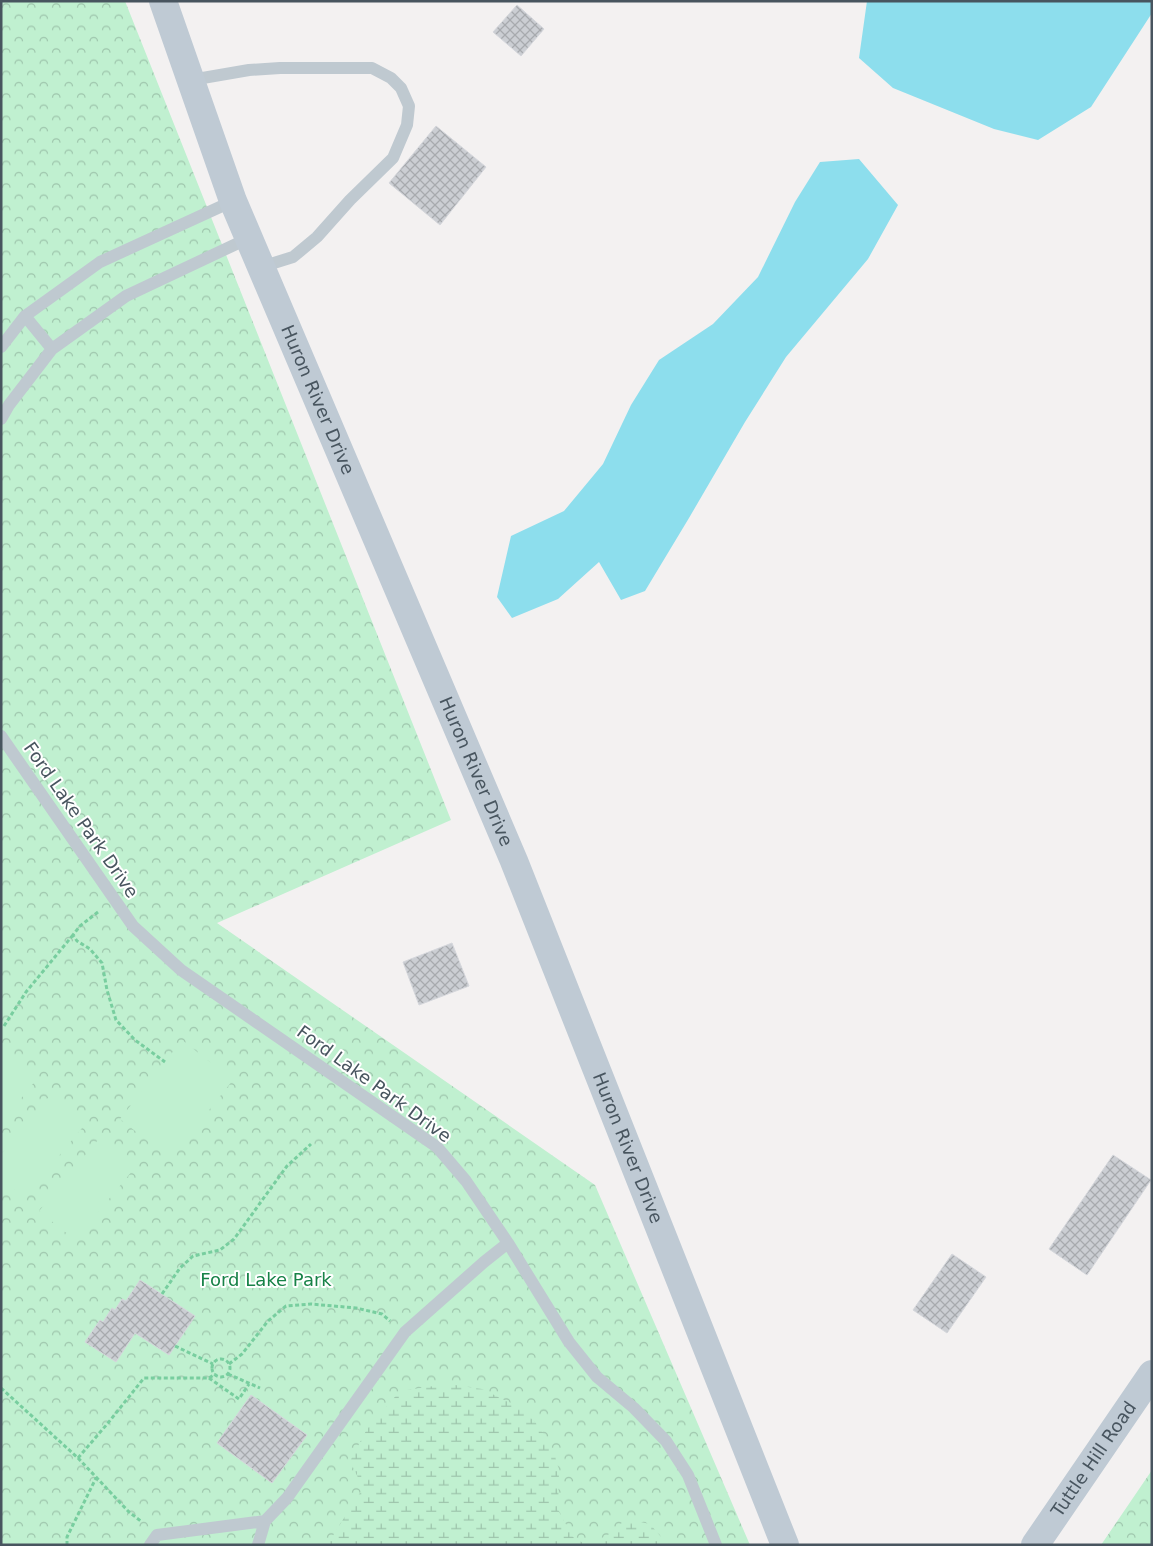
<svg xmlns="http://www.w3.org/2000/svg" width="1153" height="1546" font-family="'DejaVu Sans',sans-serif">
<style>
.forest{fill:url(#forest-crowns)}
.wetland{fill:url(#wetland-marsh)}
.garden{fill:#c0f0d0}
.water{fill:#8ddeed}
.building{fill:url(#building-cross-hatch);stroke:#d5d7dc}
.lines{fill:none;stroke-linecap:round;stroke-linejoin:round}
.path{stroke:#78ce9f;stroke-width:3;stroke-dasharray:4 2.5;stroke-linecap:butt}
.service{stroke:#bfc9d0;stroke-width:12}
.secondary{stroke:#bfcad4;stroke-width:28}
.labels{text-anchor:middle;stroke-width:4;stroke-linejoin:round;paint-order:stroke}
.street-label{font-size:18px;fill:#48555f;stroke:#fff}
.park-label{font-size:18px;fill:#178247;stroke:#fff}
</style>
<defs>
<pattern id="forest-crowns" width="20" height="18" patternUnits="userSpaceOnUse" patternTransform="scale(1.25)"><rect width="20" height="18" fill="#c0f0d0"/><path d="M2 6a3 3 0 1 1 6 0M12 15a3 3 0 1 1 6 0" fill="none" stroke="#9ec5ac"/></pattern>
<pattern id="wetland-marsh" width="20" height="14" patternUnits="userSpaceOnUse" patternTransform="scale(1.25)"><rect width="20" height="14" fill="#c0f0d0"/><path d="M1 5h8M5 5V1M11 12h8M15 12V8" fill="none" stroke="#9ec5ac"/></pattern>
<pattern id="building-cross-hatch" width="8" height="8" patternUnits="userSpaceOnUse" patternTransform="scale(1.25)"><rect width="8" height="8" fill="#cbced3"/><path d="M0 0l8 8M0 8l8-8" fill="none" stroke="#a7aaae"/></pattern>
</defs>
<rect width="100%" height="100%" fill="#f3f1f1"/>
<path class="forest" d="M1 1H125L451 820 217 923 595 1185 750 1545H1Z
M1152 1470V1545H1101Z"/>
<path class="wetland" d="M448 1384 482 1389 521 1408 538 1425 553 1450 559 1470 558 1510 573 1537 585 1544 595 1542 611 1533 626 1519 650 1524 668 1545H327L363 1488 350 1461 367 1429 400 1391Z"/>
<path class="garden" d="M182 1040 233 1080 170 1159 120 1119Z
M1 1052 36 1080 1 1123Z
M52 1093 87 1122 24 1198 1 1179V1154Z
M102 1135 138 1164 75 1240 39 1211Z"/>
<path class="water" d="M867 1H1152V13L1091 107 1038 140 994 129 893 88 859 58Z
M859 159 898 205 868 259 786 357 745 422 689 518 645 591 621 600 599 562 558 599 512 618 497 597 511 536 564 511 603 464 631 405 659 360 713 324 758 277 795 202 820 162Z"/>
<path class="building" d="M517 5 544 29 521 56 493 32Z
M436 126 486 167 440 225 389 183Z
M452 943 469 986 419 1005 403 962Z
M1113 1155 1151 1180 1087 1275 1049 1249Z
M952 1254 986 1277 947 1333 913 1310Z
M140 1280 195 1316 169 1355 135 1333 116 1362 85 1342 100 1320 103 1322 112 1308 115 1310 122 1299 126 1301Z
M251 1395 307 1435 272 1483 217 1443Z"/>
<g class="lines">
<path class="path" d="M98 912 80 926 73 935 77 941 90 949 102 963 107 990 116 1020 135 1040 165 1062
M4 1026 26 992 73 935
M162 1294 180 1268 193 1256 220 1250 234 1239 287 1166 311 1144
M175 1346 213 1364
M212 1368a9 9 0 1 1 18 0a9 9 0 1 1-18 0Z
M229 1364 242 1354 268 1321 286 1306 311 1304 356 1308 382 1314 390 1321
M228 1374 260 1388
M209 1378 239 1399 249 1384
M1 1388 78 1458 129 1512 142 1522
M78 1458 108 1423 144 1378H209L215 1374
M67 1545V1537L96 1478"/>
<path class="service" d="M191 80 249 70 280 68H372L391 78 401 88 409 106 407 125 393 158 350 200 317 237 293 257 261 267
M25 316 52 349
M1 347 25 316 100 262 233 201
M1 419 9 405 52 349 126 296 249 238
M1 736 133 926 181 970 437 1147 466 1181 508 1243 484 1262 405 1332 287 1498 265 1521 258 1545
M508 1243 569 1342 597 1377 634 1408 666 1441 688 1475 716 1545
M150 1545 157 1535 265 1521"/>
<g class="secondary">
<path id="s1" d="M163 1 233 201 514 861 785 1545"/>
<path id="s2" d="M1035 1545 1152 1374"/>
</g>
</g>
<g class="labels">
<g class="street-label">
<text dy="6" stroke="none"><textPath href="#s1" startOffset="428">Huron River Drive</textPath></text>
<text dy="6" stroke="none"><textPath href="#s1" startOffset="832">Huron River Drive</textPath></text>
<text transform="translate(81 820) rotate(55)" y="6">Ford Lake Park Drive</text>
<text transform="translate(374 1084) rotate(36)" y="6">Ford Lake Park Drive</text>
<text dy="6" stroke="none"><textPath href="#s1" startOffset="1238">Huron River Drive</textPath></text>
<text dy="6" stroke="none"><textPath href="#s2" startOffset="104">Tuttle Hill Road</textPath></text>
</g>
<g class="park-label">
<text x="266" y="1286">Ford Lake Park</text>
</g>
</g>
<rect width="1153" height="1546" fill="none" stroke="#48555f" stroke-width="5"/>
</svg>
